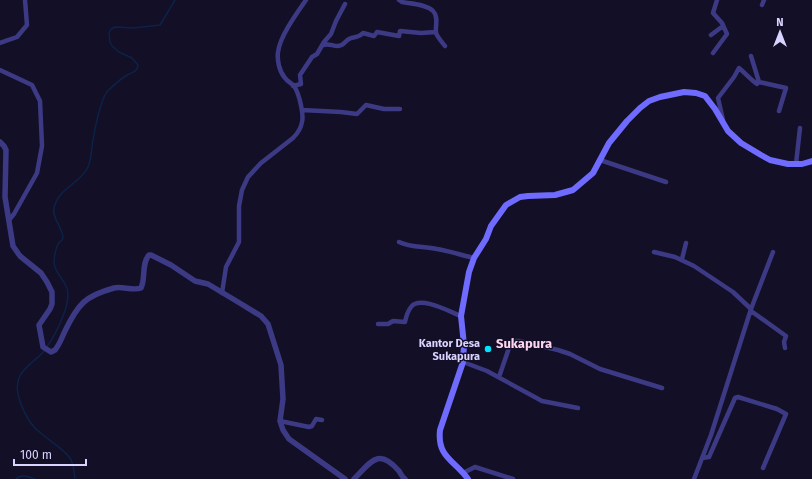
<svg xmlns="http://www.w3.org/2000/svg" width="812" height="479" font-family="'Fira Sans',sans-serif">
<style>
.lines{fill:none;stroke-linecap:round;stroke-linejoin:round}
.stream{stroke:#0c2248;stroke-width:1.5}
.minor{stroke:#3d3a85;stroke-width:4.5}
.tertiary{stroke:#3d3a85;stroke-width:5.5}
.secondary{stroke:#6f6bff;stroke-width:6}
.poi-dot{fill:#00e5ff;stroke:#130f26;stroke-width:1.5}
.labels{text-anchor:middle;stroke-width:3;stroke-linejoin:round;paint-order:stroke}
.poi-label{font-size:11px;font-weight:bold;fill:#d9d4ff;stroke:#130f26;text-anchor:end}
.quarter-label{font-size:13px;font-weight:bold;fill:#ffd6f0;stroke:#130f26}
</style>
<rect width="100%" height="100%" fill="#130f26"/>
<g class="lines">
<path class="stream" d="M46 348C55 336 74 300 66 286 63 279 54 271 54 262 54 257 56 248 58 244 60 241 63 241 63 237 62 226 52 219 54 208 58 188 80 184 88 167 92 158 91 149 93 140 95 127 100 104 106 93 109 89 122 78 127 75 131 73 134 73 137 69L138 65 132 58 119 52 112 46 110 42 109 33 111 29 115 27 133 28 160 25 175 0
M44 351C37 360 23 367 19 378 13 392 25 417 35 428 46 439 61 446 70 458 74 464 74 472 75 479
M16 479C21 474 28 476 34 479"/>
<path class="minor" d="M399 0 402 2C411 4 426 4 433 11 439 17 435 26 436 33 438 38 442 42 445 46
M762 5 764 0
M711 35 723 26
M0 43 17 37 27 25 25 0
M323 45C329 43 332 46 338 46 344 46 345 41 349 39 355 36 357 39 363 33L374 36 377 32 399 36 400 31 421 33 436 32
M713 53 727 34 722 23 713 13 717 0
M0 70 32 85 40 101 42 146 37 173 14 214 9 220
M759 82 786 88 779 111
M293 86 301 84 300 75 312 57 317 54 324 42 331 34 336 21 345 4
M302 110 341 112 357 114 366 105 384 109H400
M723 120 718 98 734 77 739 68C745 73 750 79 757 84L759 82 751 56
M600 160 666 182
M796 164 800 128
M399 242C411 248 424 246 437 249 449 251 461 255 474 258
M654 252 675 257 694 266 733 292 751 309 711 435 694 479
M682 259 686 243
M222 293 226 267 239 242V206L242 190 248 177 261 163 293 138C297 134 301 128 302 122 304 114 299 93 294 86 291 83 287 81 285 78 279 71 277 60 278 52 280 36 297 13 306 0
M751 309 773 252
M751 311 786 336 784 342 785 348
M378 324H388L393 321 405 322C406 317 408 311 411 307 420 295 450 312 461 316
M463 362 487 371 542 401 578 408
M499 377 510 345 512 341H519L558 350 570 354 600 369 662 388
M280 421 309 427 312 426 316 419 322 420
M702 458 709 457 735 398 738 397 777 409 786 414 763 468
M463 473 475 467 513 479"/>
<path class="tertiary" d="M0 142 4 146 6 150 5 197 13 246 20 256 41 273 47 282 52 292V304L50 309 39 325 43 347 51 352 55 350C60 344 62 337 65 331 78 304 85 296 114 288 122 286 133 291 141 288 146 278 141 264 149 255H151L171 265 195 281 208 284 238 302 261 316 268 324 281 365 283 399 280 421 283 430 289 439 345 479
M354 479C371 462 378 447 399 471 401 474 402 477 405 479"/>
<path class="secondary" d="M468 479C454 460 437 457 440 430L463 362 464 345 461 316 469 272 474 258 486 239 491 226 506 205 520 197 528 196 555 195 573 190 593 173 609 143 627 121 640 108 649 101 660 97 684 92 696 93 705 96 715 109 728 131 741 143 761 155 770 160 788 164H802L812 161"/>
</g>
<circle class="poi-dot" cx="488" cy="349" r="4"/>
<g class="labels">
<g class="poi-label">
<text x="480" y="347">Kantor Desa<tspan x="480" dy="13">Sukapura</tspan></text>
</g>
<g class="quarter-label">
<text x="524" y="348">Sukapura</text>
</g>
</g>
<g transform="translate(780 32)" stroke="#130f26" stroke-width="3" paint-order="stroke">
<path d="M0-3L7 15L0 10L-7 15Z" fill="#d9d4ff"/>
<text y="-6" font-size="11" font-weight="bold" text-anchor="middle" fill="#d9d4ff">N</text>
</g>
<path d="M14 459v6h72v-6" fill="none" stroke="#d9d4ff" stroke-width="2"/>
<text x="20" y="459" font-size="12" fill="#d9d4ff" stroke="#130f26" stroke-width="3" paint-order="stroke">100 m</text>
</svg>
